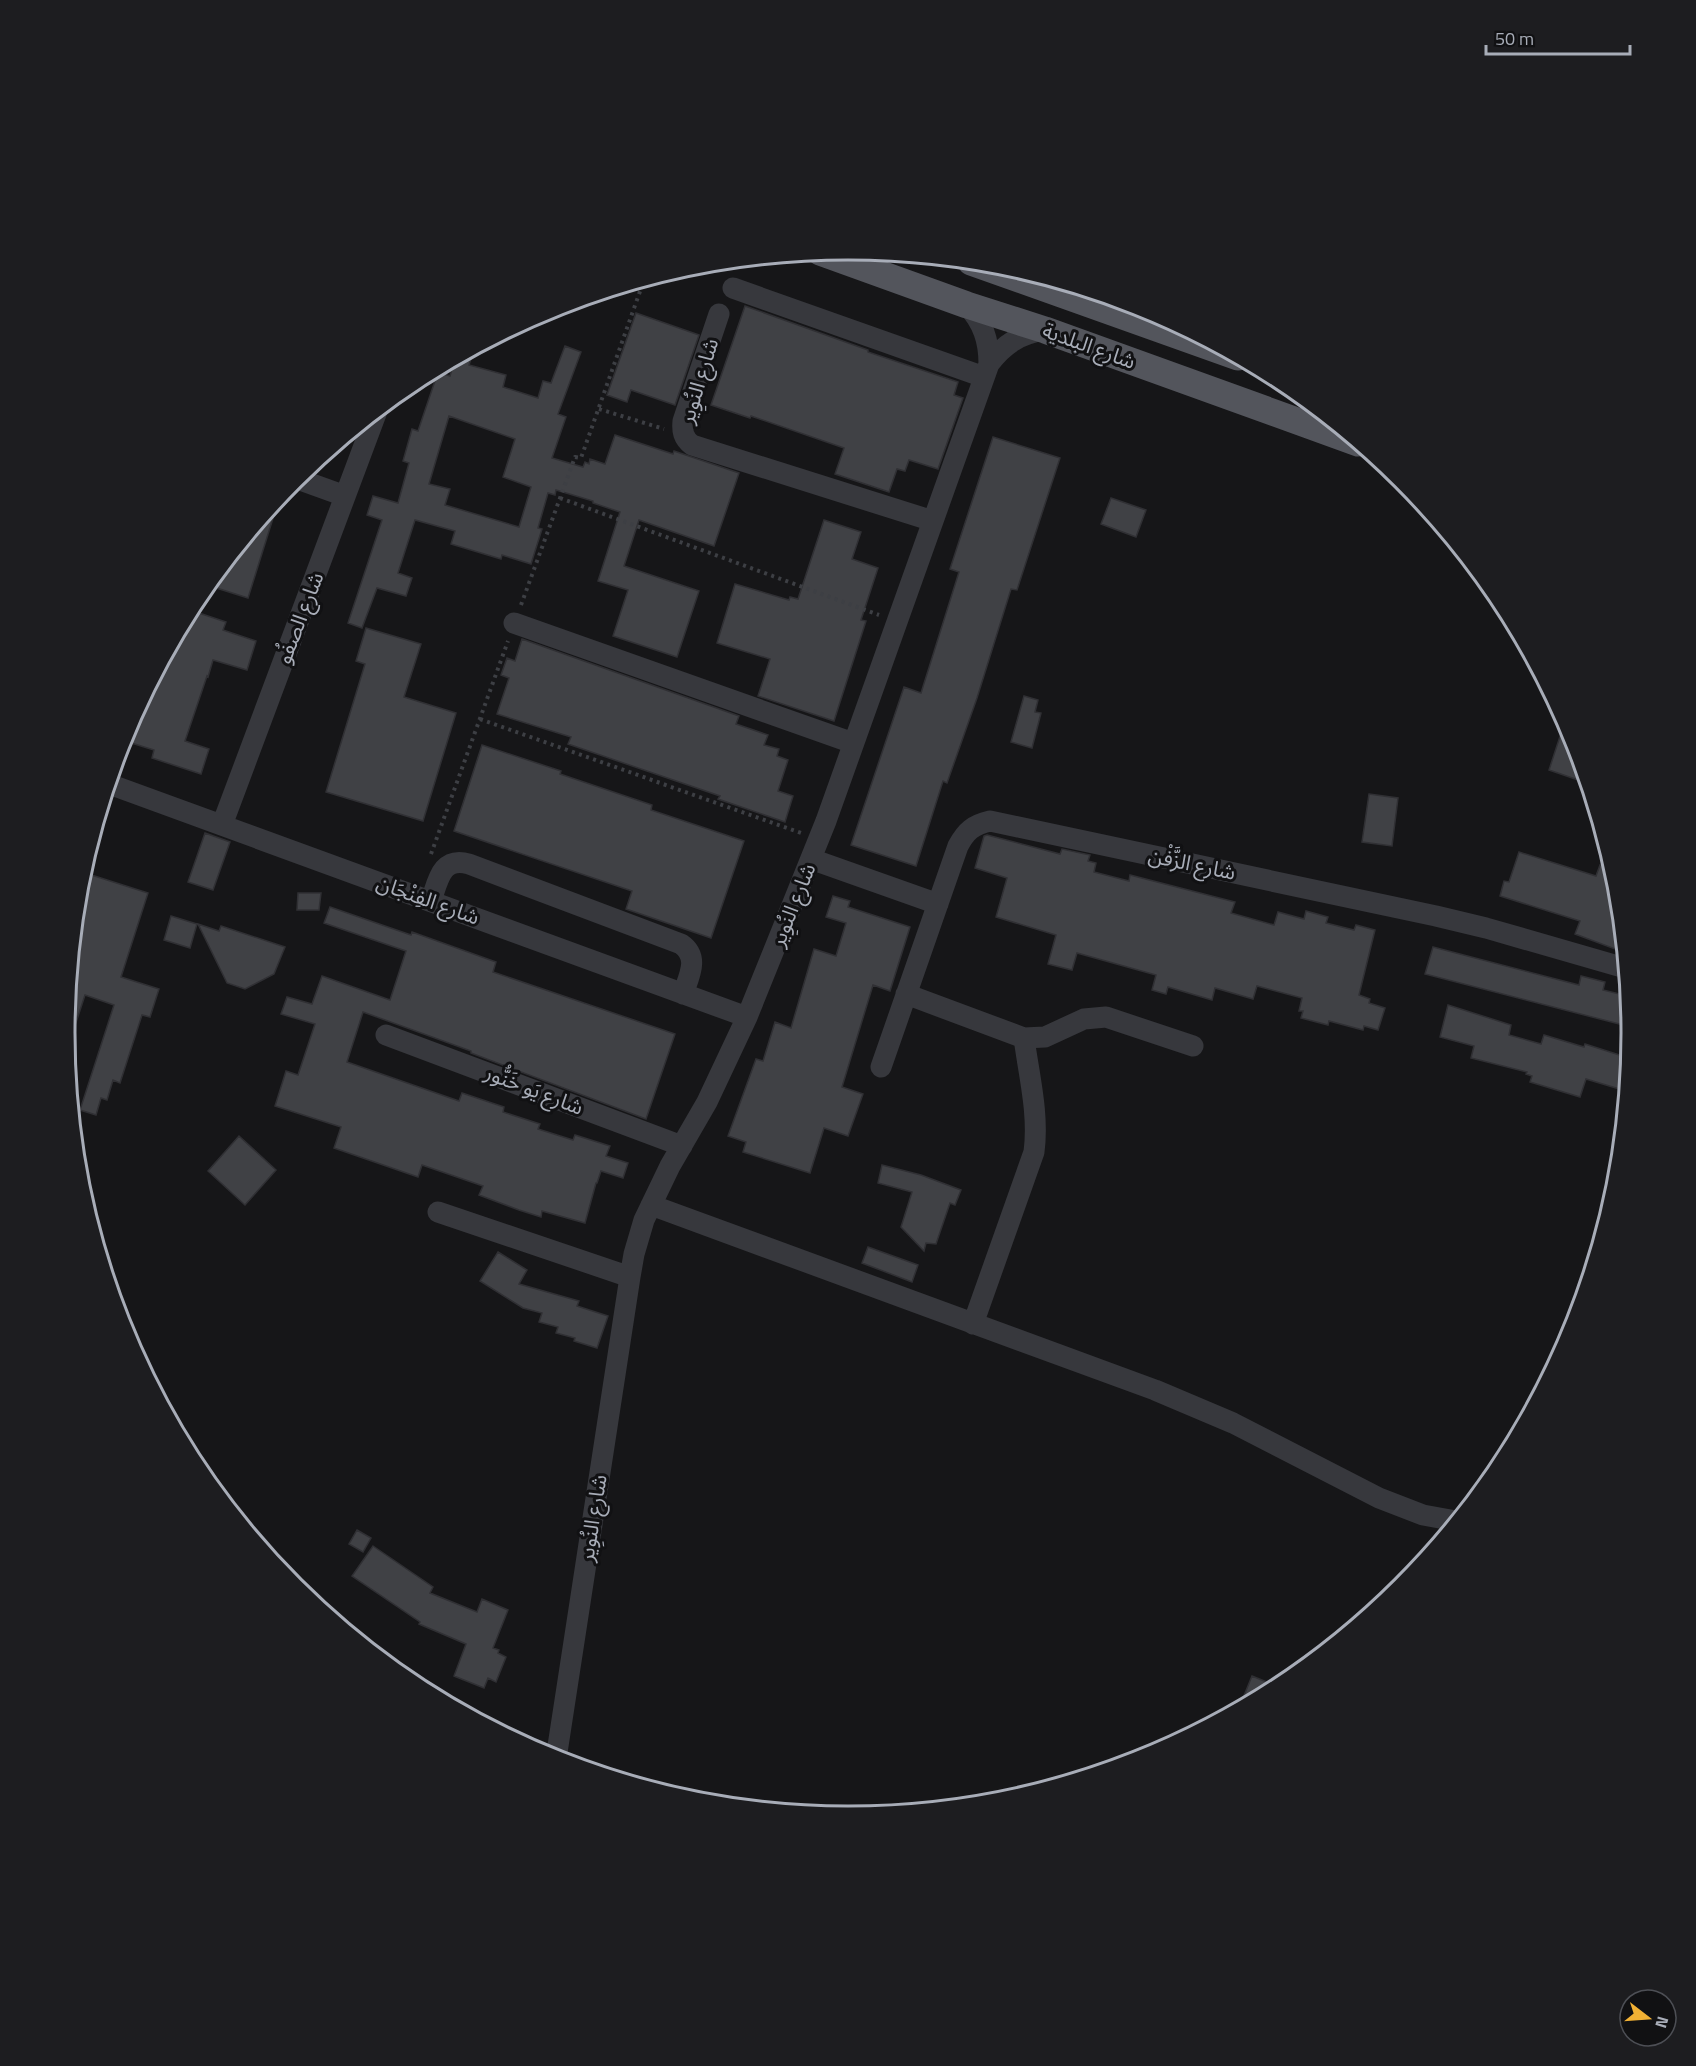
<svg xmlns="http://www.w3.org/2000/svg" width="1696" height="2066" font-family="'Titillium Web','Noto Sans Arabic',sans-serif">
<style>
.building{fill:#404145;stroke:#303034;stroke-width:1.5;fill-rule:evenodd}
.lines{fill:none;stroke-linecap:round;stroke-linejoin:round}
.path{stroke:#3d3f44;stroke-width:4;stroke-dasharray:3 4.5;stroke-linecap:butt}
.minor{stroke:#37383d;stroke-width:21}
.major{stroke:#53555c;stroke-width:27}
.labels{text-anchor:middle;stroke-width:6;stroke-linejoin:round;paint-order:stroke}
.street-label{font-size:21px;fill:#a8adb8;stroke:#111113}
.rim{fill:none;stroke:#a8adb8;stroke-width:3}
</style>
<rect width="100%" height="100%" fill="#161618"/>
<path class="building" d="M745 306 868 350V352L958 382 954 395 963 398 938 469 909 460 905 471 897 469 889 492 835 474 844 448 751 416 750 418 711 405Z
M636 313 699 335 675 405 631 390 627 402 607 395Z
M565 346 581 352 558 414 566 417 552 458 583 467 585 462 589 464 590 459 605 464 615 435 673 454 674 451 739 473 714 546 639 520 624 566 699 591 677 657 613 636 628 590 598 581 620 512 593 503V501L556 490 555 495 548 493 538 528 542 529 531 564 502 555 501 559 451 544 455 531 415 520 398 573 412 578 406 596 377 588 362 628 348 623 382 520 367 515 373 496 398 503 409 463 403 461 412 429 418 431 438 372 450 376 455 359 474 349 469 365 506 375 503 387 538 398 543 381 551 383ZM449 416 515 439 503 477 531 487 519 527 445 505 450 489 429 484Z
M993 437 1060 458 1017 590 1011 589 977 698 947 783 943 781 916 866 851 845 904 687 921 693 959 572 950 569Z
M280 496 248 598 207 585 254 528Z
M1111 498 1146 510 1136 537 1101 524Z
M824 520 861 532 852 559 878 568 861 620 866 621 834 721 758 696 770 659 717 643 735 584 789 600 790 597 798 599Z
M190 610 226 622 223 630 256 641 247 670 213 660 208 677 207 676 185 741 209 749 201 774 152 758 154 750 128 742 142 700Z
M366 628 421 644 404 697 456 713 423 821 326 792 365 664 356 661Z
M522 639 739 716 736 724 768 735 764 745 779 749 777 756 788 760 778 791 793 796 785 822 718 799 720 796 568 744 571 737 497 714 509 678 501 675 507 658 515 661Z
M1024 696 1038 700 1035 712 1041 713 1032 748 1011 742Z
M1565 721 1572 733 1587 783 1549 770Z
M482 745 561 771 560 774 652 805 651 810 744 841 711 938 626 909 632 891 454 831Z
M1369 794 1398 798 1392 846 1362 842Z
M205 833 230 842 213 890 188 882Z
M987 835 1060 854 1062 849 1090 855 1088 861 1096 863 1094 872 1129 881 1130 875 1235 902 1231 913 1274 925 1278 912 1304 919 1306 911 1328 917 1326 923 1354 930 1356 925 1375 930 1359 995 1370 999 1369 1003 1385 1008 1378 1030 1364 1026 1363 1030 1329 1021 1328 1025 1301 1018 1303 1011H1299L1302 998 1257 986 1253 999 1215 988 1212 1000 1168 987 1166 994 1152 990 1156 975 1077 953 1072 970 1048 964 1056 935 996 917 1007 878 975 868 984 836Z
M1519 852 1596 876 1600 865 1613 869 1617 880 1623 952 1575 934 1580 921 1500 896 1504 881 1509 882Z
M82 872 148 893 121 977 159 989 150 1017 142 1015 120 1083 113 1080 107 1100 101 1098 96 1115 80 1110 114 1005 85 995 71 1038 65 1037 64 1033 80 880Z
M298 893H321L319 910H297Z
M833 896 850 901 848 907 910 927 890 991 873 985 842 1087 863 1094 848 1136 824 1128 810 1173 743 1152 746 1142 728 1136 756 1059 763 1061 775 1022 791 1028 814 949 836 956 846 923 826 917Z
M330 907 411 935 412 932 496 962 493 972 675 1034 646 1119 471 1053V1051L363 1012 347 1062 459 1101 462 1093 504 1107 503 1112 540 1124 538 1129 573 1140 575 1135 610 1146 606 1156 628 1163 623 1178 601 1171 597 1183H596L585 1223 542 1211 541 1217 519 1210 479 1195 483 1186 422 1165 418 1177 334 1148 341 1127 275 1106 286 1071 298 1075 315 1024 281 1014 287 997 312 1004 322 976 390 1000 406 951 324 923Z
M171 916 197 924 190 948 164 940Z
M198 924 219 931 221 926 285 947 274 974 245 989 227 983Z
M1433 947 1579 985 1581 976 1605 982 1603 990 1628 996 1631 1027 1425 974Z
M1448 1005 1511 1025 1509 1035 1541 1044 1544 1035 1584 1047 1585 1044 1629 1058 1626 1091 1586 1079 1580 1097 1530 1082 1532 1076 1526 1074 1527 1072 1471 1058 1474 1046 1440 1037Z
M239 1136 276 1170 245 1205 208 1171Z
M882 1165 921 1175 961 1190 955 1205 950 1203 936 1244 926 1243 924 1251 901 1227 912 1192 878 1183Z
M868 1247 918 1265 912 1282 862 1263Z
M498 1252 527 1270 519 1284 579 1301 577 1306 608 1316 597 1348 574 1341 575 1338 556 1333 558 1327 539 1322 542 1313 523 1308 480 1281Z
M357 1530 371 1538 363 1552 349 1544Z
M373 1546 433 1587 430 1593 477 1612 482 1599 508 1610 493 1648 499 1650 498 1653 506 1657 496 1682 488 1678 484 1688 454 1676 466 1644 419 1624 420 1622 352 1576Z
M1252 1676 1279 1687 1239 1708Z"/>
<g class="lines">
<path class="path" d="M599 409 664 429
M560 498 879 615
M521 605 575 457 581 458 644 280
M480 719 801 833
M431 854 508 641"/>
<path class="minor" d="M733 288 984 377
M967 305C983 323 989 340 989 364
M719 314 683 421C682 431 683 438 692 445L933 521
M295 478 345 496
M514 623 853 743
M109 784 747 1017
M222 825 377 411
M811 859 938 904
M431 901C438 881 441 856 469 864L681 944C700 957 689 976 683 994
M906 994 1024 1038 1045 1037 1084 1019 1106 1017 1193 1046
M386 1035 682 1146
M881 1067 958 846C966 831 973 825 990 821L1436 916 1486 928 1625 968
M651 1205 1155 1390 1233 1423 1379 1498 1423 1515 1456 1521
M438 1212 630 1277
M973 1324 1034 1152C1039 1114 1029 1076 1024 1038
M556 1759 630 1277 634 1254 644 1220 670 1166 707 1102 747 1017 826 821 989 364C1004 344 1020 334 1045 330"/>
<path class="major" d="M820 252 967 305 1045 330 1358 443
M971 262 1238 357"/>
</g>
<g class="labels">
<g class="street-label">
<text transform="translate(1089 346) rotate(20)" y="7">شارع البلدية</text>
<text transform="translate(699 381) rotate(-73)" y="7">شارع النُوِير</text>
<text transform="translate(300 618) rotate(-69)" y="7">شارع الصفُو</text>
<text transform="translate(1192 864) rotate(12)" y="7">شارع الزَّفْن</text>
<text transform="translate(428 900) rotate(20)" y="7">شارع الفِنْجَان</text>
<text transform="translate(793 905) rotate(-68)" y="7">شارع النُوِير</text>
<text transform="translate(534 1090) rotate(21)" y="7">شارع يَو خَنُّور</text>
<text transform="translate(593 1518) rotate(-81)" y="7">شارع النُوِير</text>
</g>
</g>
<path d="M0 0H1696V2066H0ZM75 1033a773 773 0 1 1 1546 0a773 773 0 1 1-1546 0Z" fill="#1d1d20" fill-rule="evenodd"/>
<path class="rim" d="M75 1033a773 773 0 1 1 1546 0a773 773 0 1 1-1546 0Z"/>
<g transform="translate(1648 2018) rotate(107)"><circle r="28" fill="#111113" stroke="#4d4f55" stroke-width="1.5"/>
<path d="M0-4.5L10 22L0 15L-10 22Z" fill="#f2b134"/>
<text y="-9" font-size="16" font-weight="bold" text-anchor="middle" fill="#a8adb8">N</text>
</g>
<path d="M1486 45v9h144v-9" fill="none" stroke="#a8adb8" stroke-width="3"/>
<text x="1495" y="45" font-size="18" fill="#a8adb8" stroke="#111113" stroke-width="4.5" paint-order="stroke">50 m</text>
</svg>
